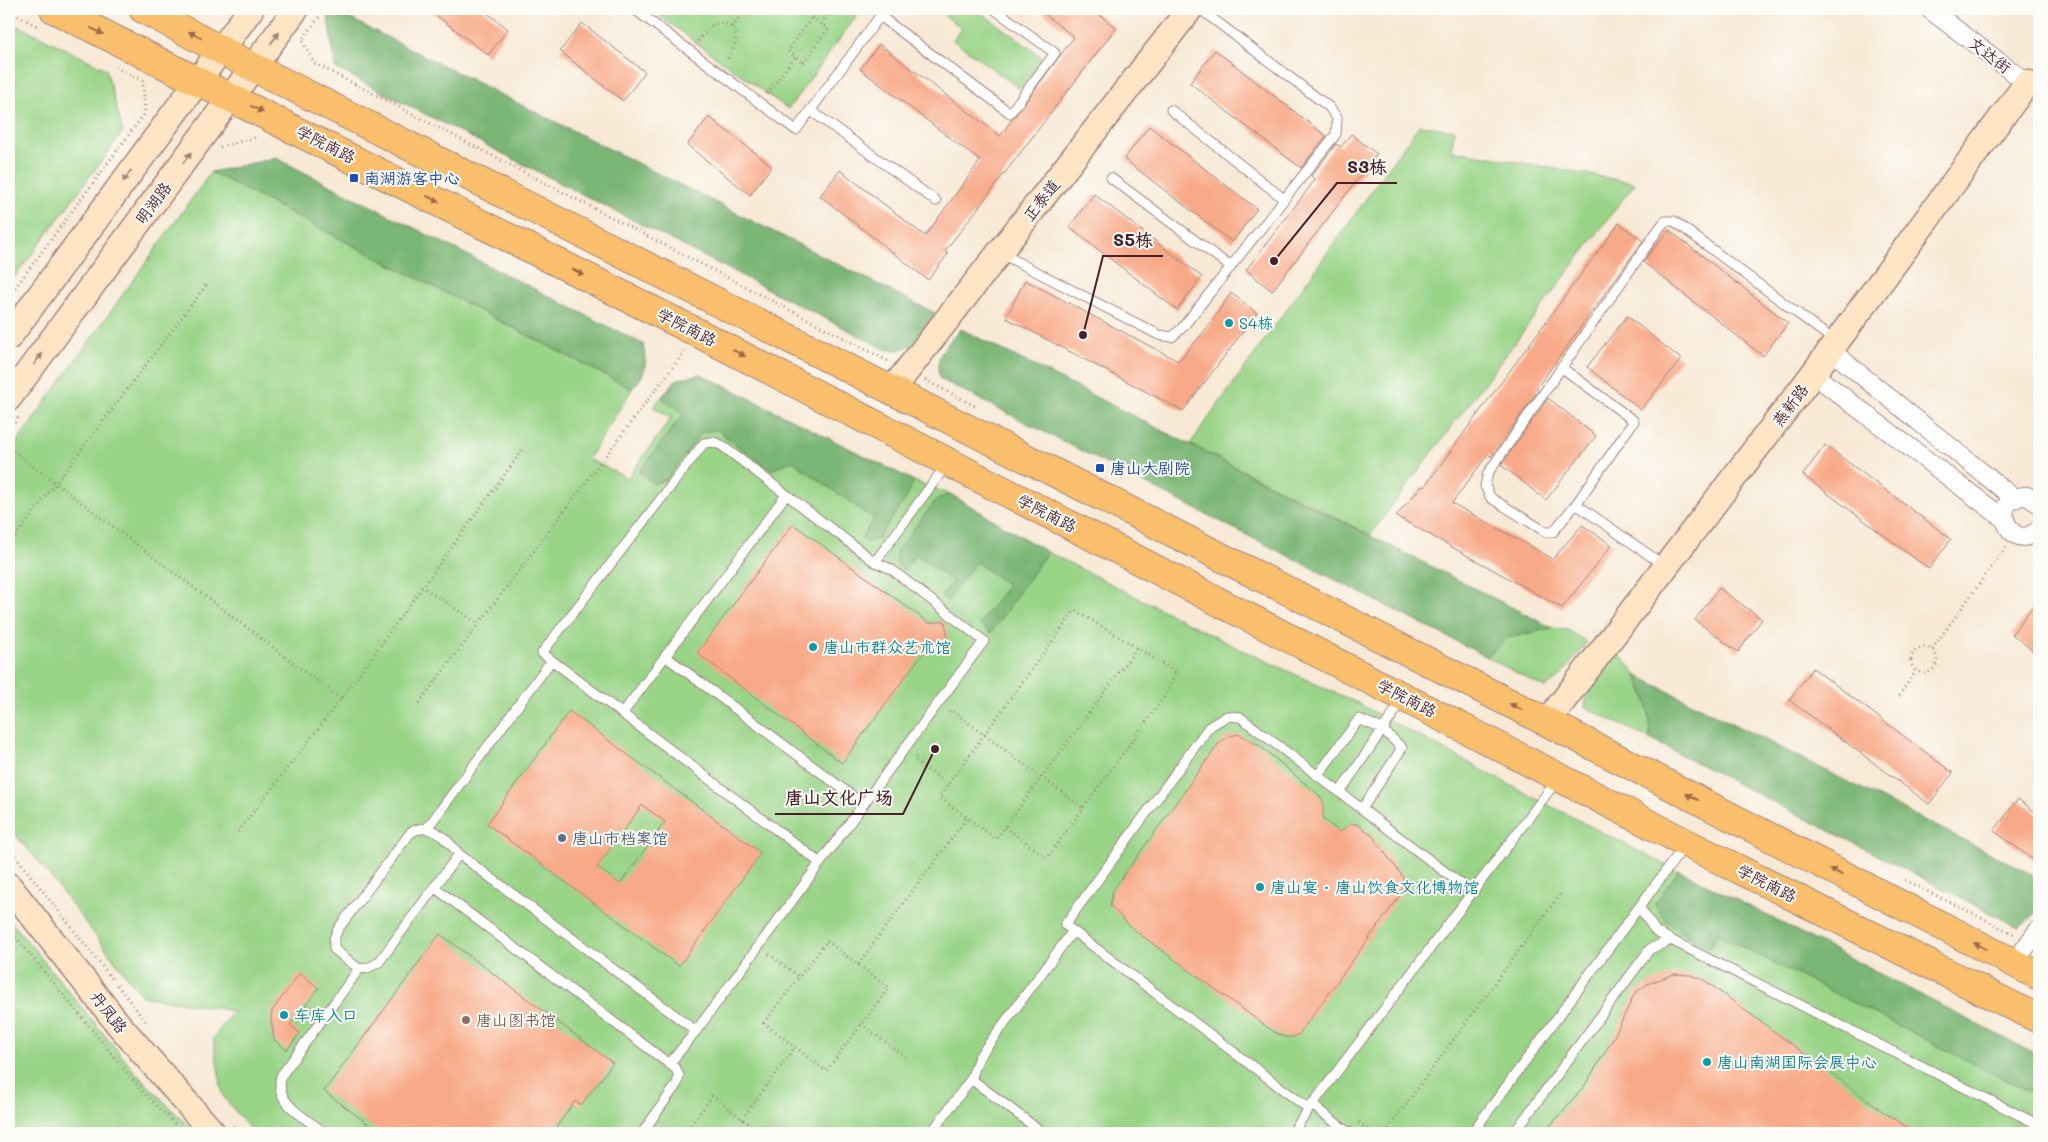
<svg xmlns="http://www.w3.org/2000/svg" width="2048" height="1142" font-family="Mali,'LXGW WenKai TC',sans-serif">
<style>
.green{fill:#99d487;stroke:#727a59}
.forest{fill:#7ab674;stroke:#626a50}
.building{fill:#f8aa88;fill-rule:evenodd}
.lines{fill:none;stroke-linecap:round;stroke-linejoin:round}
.lane-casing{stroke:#a08480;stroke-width:11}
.street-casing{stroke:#a08480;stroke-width:20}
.secondary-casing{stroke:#a08480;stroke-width:28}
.primary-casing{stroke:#a08480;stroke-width:30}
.path{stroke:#a08480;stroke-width:3;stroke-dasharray:1 4;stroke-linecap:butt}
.lane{stroke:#fff;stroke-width:9}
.street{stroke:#fff;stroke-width:18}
.secondary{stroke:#fde5c5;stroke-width:25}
.primary{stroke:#f9bf6d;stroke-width:28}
.oneway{fill:#996749}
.oneway2{fill:#a48278}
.transit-dot{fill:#1a4fb4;stroke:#fdfcf7;stroke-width:2}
.culture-dot{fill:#0f9aa8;stroke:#fdfcf7;stroke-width:2}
.service-dot{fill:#5c6f8a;stroke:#fdfcf7;stroke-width:2}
.education-dot{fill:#8d6e63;stroke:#fdfcf7;stroke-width:2}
.labels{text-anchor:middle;stroke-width:4;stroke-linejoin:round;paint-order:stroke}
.street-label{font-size:16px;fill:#4a1f2b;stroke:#fdfcf7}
.transit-label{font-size:16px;fill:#164399;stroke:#fdfcf7;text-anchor:start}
.culture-label{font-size:16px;fill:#0d838f;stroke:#fdfcf7;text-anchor:start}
.service-label{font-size:16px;fill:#4e5e75;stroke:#fdfcf7;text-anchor:start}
.education-label{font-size:16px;fill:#785e54;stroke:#fdfcf7;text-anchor:start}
.leader{fill:none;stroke:#4a1f2b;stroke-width:2}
.callout-dot{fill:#4a1f2b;stroke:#fdfcf7;stroke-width:2}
.callout-label{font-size:18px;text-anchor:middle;font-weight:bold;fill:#4a1f2b;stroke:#fdfcf7;stroke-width:4;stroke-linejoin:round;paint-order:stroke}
</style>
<rect width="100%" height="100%" fill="#fdfcf7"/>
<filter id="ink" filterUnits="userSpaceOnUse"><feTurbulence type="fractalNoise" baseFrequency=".02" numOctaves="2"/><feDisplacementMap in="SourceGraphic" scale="10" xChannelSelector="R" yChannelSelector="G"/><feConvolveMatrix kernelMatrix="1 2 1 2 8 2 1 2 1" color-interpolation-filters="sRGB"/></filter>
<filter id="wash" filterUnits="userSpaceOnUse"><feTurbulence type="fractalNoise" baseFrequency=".0096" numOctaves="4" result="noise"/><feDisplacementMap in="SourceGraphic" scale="20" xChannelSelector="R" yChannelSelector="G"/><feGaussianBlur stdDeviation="1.12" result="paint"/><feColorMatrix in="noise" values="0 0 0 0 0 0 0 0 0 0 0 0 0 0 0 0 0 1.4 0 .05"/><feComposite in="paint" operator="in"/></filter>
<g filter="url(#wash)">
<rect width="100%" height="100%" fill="#f7e9d5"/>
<path class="green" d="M650 9H862L788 109Z
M935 9H976L1043 58 1020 89 953 40 962 28Z
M9 21 106 69 123 132 9 285Z
M1419 125 1455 130 1451 150 1635 183 1370 535 1190 444Z
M211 172 632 389 588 459 628 478 671 418 653 407 676 380 701 374 914 481 950 494 1047 552 1240 649 1355 702 1529 795 2039 1056V1133H253L223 1096 213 1039 233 1011 142 996 36 858 9 828V453Z
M1553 628 1568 630 1587 642 1561 676 1545 688 1487 657 1507 638Z
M1617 653C1642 673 1652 707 1650 739L1585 707C1586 686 1605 669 1617 653Z
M9 919 136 1073 195 1133H9Z"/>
<path class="forest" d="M333 10 935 313C920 335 916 352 887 350L335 68 328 18Z
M276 158 643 344C647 367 647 372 632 389L211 172Z
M961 329 1553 628 1507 638 1487 657 940 379C933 356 946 345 961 329Z
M701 374 914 481 905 500 877 539 866 542 861 538 874 519 792 461 770 470 717 430 702 432 667 479 654 484 639 472 684 413 662 398 676 380Z
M950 494 1047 552 991 633 979 624 1008 585 976 562 947 601 941 596 952 581 916 555 904 570 896 563 897 550 937 499Z
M1636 675 2039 878C2039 903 2043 914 2018 927L1650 739C1652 715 1646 697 1636 675Z
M1679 870 2039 1056V1097L1717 934 1710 948C1688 936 1666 928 1655 904Z"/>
<g id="blocks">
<path class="building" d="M428 9H482L508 29 488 55Z
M1038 9H1092L1116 28 945 251 948 254 928 280 820 196 840 170 925 236 980 161 860 69 879 44 1000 136 1074 37Z
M582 23 645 72 623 101 560 51Z
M1215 50 1326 136 1301 168 1190 83Z
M709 117 772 166 750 195 687 145Z
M1149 126 1257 209 1232 242 1124 159Z
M1351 134 1377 154 1272 291 1246 270 1315 180 1311 176 1336 144 1341 147Z
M1094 194 1202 277 1177 310 1069 227Z
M1619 223 1643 241 1536 389 1538 391 1491 457 1488 454 1452 503 1553 559 1582 525 1612 545 1562 608 1396 516 1422 486 1424 487Z
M1669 230 1788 323 1763 356 1643 262Z
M1025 280 1178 361 1203 333 1231 293 1257 313 1183 411 1006 318Z
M1627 316 1681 359 1641 410 1587 367Z
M1548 398 1596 436 1546 500 1501 465Z
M1825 445 1951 539 1929 569 1803 475Z
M793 524 929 623 945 621 948 640 931 642 842 763 697 653Z
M1719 588 1762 619 1738 652 1695 620Z
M2039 598V656L2012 634Z
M1813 668 1953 773 1929 804 1789 700Z
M569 711 761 853 679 966 487 824ZM642 805 665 822 620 884 597 867Z
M1239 734 1260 746 1319 795 1323 801V819L1340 832 1350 824H1357L1371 834 1403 877 1404 884 1399 897 1299 1034 1293 1037H1284L1274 1032 1134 930 1110 906 1113 890 1220 742 1229 736Z
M2018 799 2039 815V864L1994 831Z
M440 934 613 1063 581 1105 575 1101 552 1133H380L324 1091Z
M300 973 319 988 290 1025 300 1033 287 1050 274 1040 271 1019 272 1011Z
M1674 974 1690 975 1704 980 1885 1113 1916 1133H1544L1585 1085 1613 1039 1635 993 1647 984Z"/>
</g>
</g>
<g filter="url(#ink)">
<use href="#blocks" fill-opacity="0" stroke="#a08480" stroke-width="1"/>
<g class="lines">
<defs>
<path id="lane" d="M634 9 796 130 880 16 1010 113 1055 53 994 9
M810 110 936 201
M1171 110 1284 199
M1111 178 1231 267
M1002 254 1159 335 1172 337 1182 328 1336 134 1337 118 1329 107 1200 9
M1561 367 1634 421 1576 504
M1665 566 1576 504 1553 532H1546L1491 498 1485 486 1488 473 1658 230 1665 221H1674L1836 342
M665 656 863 804
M622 714 786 495
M1318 775 1359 719 1382 729 1402 748 1362 809
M1340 792 1402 701
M428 827 551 661
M459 854 379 962 368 968 359 969 334 949V939L338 929 411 832C430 821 447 839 459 854L696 1031 670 1063
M819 862 542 653 704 443 713 442 721 445 875 562 947 464
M434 887 676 1069 679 1076 677 1084 642 1133
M1473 893 1240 717 1227 716 1209 727 1065 925 1309 1109 1557 780
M1640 908 1656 932 1671 940 2039 1125
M696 1031 984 641 891 569 875 562
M971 1079 979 1057 1073 931
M1312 1105 1349 1133
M325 1133C306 1118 274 1104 281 1076L359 969
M931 1133 971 1079 1043 1133
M1292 1133 1309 1109
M1472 1133 1685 845
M1514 1133 1650 949 1671 940"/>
<path id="street" d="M1929 9 2027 83
M1830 350 2015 499
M1813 374 2004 519
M2039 504 2027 496C1984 496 2011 558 2039 529
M2014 963 2039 929"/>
<path id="secondary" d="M9 337 251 9
M891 391 1190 9
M9 398 296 9
M1547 722 1813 374 2027 83
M9 886 119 1025 213 1133"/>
<path id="primary" d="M54 9 698 333 1686 843 2039 1019
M143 9 253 67 1547 722 2039 976"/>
</defs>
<use href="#lane" class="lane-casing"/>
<use href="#street" class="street-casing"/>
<use href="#secondary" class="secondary-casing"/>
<use href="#primary" class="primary-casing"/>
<path class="path" d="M325 9 302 40 314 63 888 361
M772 9 782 17 789 9
M818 9 827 15
M9 11 39 27
M812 17 828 29 803 63 788 51Z
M821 24 832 9
M732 27 746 9
M698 41 713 24C743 20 739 44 726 61
M767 94 795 57
M220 147 257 137
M9 296 145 113 143 81 113 66
M925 380 977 407
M9 431 20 415
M9 448 341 699
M9 545 207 284
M421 586 479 624
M1911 660a13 13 0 1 1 26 0a13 13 0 1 1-26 0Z
M1932 649 2006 547
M1899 696 1916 671
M419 703 685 351
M949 712 951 710 1083 808
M916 757 914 759 948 785
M1005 827 1047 858 1167 693 1176 672 1137 648 996 839 939 797 1075 610 1137 648
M238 832 341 699 524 448
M9 848 113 980
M1905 880 2016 935
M9 929 144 1093 181 1130
M827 941 889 988 826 1071 764 1023Z
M769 954 799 977
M858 964 967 818
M117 985 147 1023
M861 1024 909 1060
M742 1119 795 1047
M1359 1122 1373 1133
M233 1126 239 1133
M685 1133 712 1096 761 1133
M1385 1133 1561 893"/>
<use href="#lane" class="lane"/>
<use href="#street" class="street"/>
<use href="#secondary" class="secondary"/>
<use href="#primary" class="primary"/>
</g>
<defs><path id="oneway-solid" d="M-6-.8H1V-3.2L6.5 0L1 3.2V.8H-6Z" transform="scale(1.25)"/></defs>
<g class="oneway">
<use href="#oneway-solid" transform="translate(97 31) rotate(27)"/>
<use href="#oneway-solid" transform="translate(195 35) rotate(-153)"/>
<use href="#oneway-solid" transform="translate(257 109) rotate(27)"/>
<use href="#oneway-solid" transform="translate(433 199) rotate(27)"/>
<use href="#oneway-solid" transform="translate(578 272) rotate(27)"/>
<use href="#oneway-solid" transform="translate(739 353) rotate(27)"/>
<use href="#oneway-solid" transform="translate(1516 707) rotate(-153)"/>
<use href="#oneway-solid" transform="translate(1692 797) rotate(-153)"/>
<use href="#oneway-solid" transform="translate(1836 872) rotate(-153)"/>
<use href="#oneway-solid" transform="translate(1980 946) rotate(-153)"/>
</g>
<g class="oneway2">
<use href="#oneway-solid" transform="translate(275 38) rotate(-53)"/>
<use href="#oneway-solid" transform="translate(187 158) rotate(-53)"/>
<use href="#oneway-solid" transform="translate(127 176) rotate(126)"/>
<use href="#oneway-solid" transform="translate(38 359) rotate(-53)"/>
</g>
</g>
<g class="transit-dot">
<rect x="349" y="173" width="10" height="10" rx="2.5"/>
<rect x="1095" y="463" width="10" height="10" rx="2.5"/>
</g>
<g class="culture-dot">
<circle cx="1229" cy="323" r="5"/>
<circle cx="813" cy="647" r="5"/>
<circle cx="1260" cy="887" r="5"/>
<circle cx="284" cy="1015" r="5"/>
<circle cx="1707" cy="1062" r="5"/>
</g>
<circle class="service-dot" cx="562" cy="838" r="5"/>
<circle class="education-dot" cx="466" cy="1020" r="5"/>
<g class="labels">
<g class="street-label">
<text transform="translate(1990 55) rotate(37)" y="6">文达街</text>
<text transform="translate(326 144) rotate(27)" y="6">学院南路</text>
<text transform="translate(1041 200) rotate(-52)" y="6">正泰道</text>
<text transform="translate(153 203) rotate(-53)" y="6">明湖路</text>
<text transform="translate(687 327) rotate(27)" y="6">学院南路</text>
<text transform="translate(1790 405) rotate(-53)" y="6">燕新路</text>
<text transform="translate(1047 513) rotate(27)" y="6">学院南路</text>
<text transform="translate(1407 698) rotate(27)" y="6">学院南路</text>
<text transform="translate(1767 883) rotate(27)" y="6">学院南路</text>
<text transform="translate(109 1012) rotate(52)" y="6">丹凤路</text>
</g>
<g class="transit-label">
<text x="364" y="184">南湖游客中心</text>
<text x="1110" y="474">唐山大剧院</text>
</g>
<g class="culture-label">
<text x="1239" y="329">S4栋</text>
<text x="823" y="653">唐山市群众艺术馆</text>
<text x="1270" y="893">唐山宴 · 唐山饮食文化博物馆</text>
<text x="294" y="1021">车库入口</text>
<text x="1717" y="1068">唐山南湖国际会展中心</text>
</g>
<g class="service-label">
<text x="572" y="844">唐山市档案馆</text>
</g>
<g class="education-label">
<text x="476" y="1026">唐山图书馆</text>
</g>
</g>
<path class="leader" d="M1274 261L1337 183H1397M1083 335L1103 256H1163M935 749L903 814H775"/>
<g class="callout-dot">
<circle cx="1274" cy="261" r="5"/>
<circle cx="1083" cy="335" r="5"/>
<circle cx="935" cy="749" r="5"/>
</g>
<g class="callout-label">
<text x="1367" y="173">S3栋</text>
<text x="1133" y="246">S5栋</text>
<text x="839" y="804">唐山文化广场</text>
</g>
<rect width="2048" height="1142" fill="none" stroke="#fdfcf7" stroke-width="30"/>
</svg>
